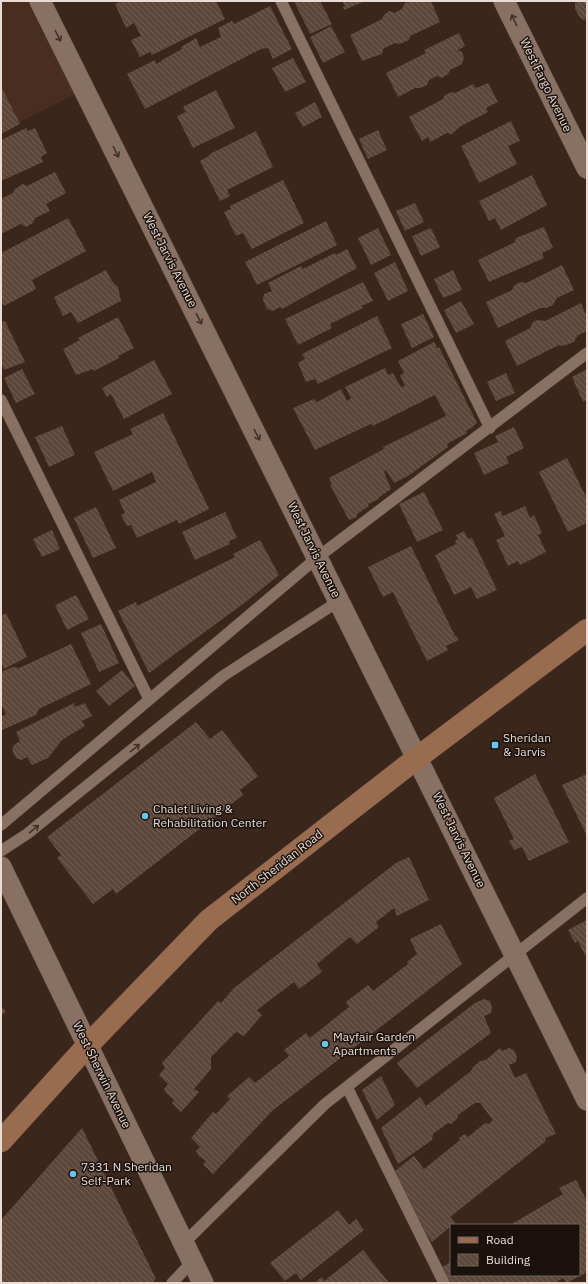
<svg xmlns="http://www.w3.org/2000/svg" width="588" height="1284" font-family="'IBM Plex Sans',sans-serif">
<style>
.built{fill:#492e20}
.building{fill:url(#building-back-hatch)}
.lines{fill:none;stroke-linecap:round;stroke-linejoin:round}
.lane-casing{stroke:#55443b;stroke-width:12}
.street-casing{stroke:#55443b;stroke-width:22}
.secondary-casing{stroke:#55443b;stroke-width:23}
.lane{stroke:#887063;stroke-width:11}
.street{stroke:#887063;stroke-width:21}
.secondary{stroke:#996c50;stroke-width:22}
.oneway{stroke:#41332b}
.poi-dot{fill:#66c4ef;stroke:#1b120d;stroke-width:1.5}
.labels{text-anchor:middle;stroke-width:3;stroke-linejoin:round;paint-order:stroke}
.street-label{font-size:12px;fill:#eadcd5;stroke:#1b120d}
.poi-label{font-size:12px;fill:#eadcd5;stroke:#1b120d;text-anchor:start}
</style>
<defs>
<pattern id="building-back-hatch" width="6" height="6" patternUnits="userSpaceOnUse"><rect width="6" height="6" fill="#5d473b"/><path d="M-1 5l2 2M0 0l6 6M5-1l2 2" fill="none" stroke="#746156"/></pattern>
</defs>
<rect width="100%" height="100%" fill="#3a261b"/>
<path class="built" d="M1 1H36L81 91 1 131Z"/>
<path class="building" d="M121 1H216L225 19 152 55 150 52 140 57 131 40 141 36 134 23 126 28 115 4Z
M294 1H320L332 24 310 34Z
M342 1H365L344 10 343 7 345 6Z
M409 1H431L440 22 410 36 409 40 400 44 395 43 383 49 382 54 362 61 350 35 382 19 384 15 389 11 395 13 403 8 404 4Z
M575 1H587V24L585 19 583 20 579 16 575 9Z
M270 6 292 49 273 59 268 48 261 49 145 109 127 74 155 60 156 64 162 61V60L182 49 181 47 196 38 200 47 221 37 218 28 232 21 234 24Z
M331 26 345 52 323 63 310 37Z
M459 33 465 46 457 51H461L464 57 462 64 450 70 448 74 442 78 437 76 429 80 427 85 420 88H415L398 97 386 73 426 53 424 50Z
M293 58 306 82 285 92 272 68Z
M488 83 498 102 486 108 488 112 461 126 452 134 447 133 430 142 428 137 422 141 409 117 443 99 444 96 451 92 455 93 473 84 476 88Z
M1 86 20 124 1 134Z
M216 90 235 128 193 148 177 116 186 112 183 107Z
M315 102 322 117 303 127 295 113Z
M511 121 520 141 508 146 517 164 479 183 461 146Z
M26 128 28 131 35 128 47 153 41 157 43 162 1 181V140Z
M378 130 387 150 368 159 359 139Z
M256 131 273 167 227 190 230 196 220 201 200 161 210 155V154Z
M55 172 66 193 46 204 50 211 35 218 33 223 26 227 21 224 1 234V199L13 193 15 189 23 184 27 186Z
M532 175 547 205 501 230 495 218 489 221 479 201Z
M283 180 304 223 252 249 243 233 236 236 224 212 231 209 230 206Z
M415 203 424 222 405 231 396 211Z
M68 218 86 251 32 280 36 289 4 306 1 300V253Z
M326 221 337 245 257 285 245 262Z
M544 227 553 248 542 253 544 258 489 282 478 260 515 242 516 238Z
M378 228 391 255 371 265 358 238Z
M431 228 440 247 421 256 412 236Z
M347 249 357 268 282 309 280 307 273 311 267 309 263 300 264 294 272 291 268 283 301 266 303 269 335 253 336 255Z
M395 262 408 291 388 301 374 273Z
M562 265 574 290 557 298 553 305 546 308H540L498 328 486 302 512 290 514 286 520 282 526 283Z
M106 270 112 281 118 287 121 301 78 323 71 312 63 316 54 297Z
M453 270 462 290 443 298 434 279Z
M363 282 373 301 361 306 363 308 330 324 332 328 298 345 285 319Z
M461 301 474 324 456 333 444 310Z
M581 303 587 317V331L577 336 574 342 563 346 559 345 517 366 505 341 530 328 533 322 538 320 545 321Z
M423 314 434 337 412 348 401 324Z
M377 316 392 348 318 384 315 379 306 382 298 363 305 359 302 354Z
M118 317 134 348 118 356 119 358 94 371 93 369 76 375 63 349 80 340 78 338Z
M5 321 25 362 4 370 1 363V322Z
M434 342 437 348 439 347 477 423 473 426V427L466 431 467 433 447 444 448 447 408 476 394 483 386 470 384 472 391 489 378 498 379 499 368 504 369 506 357 514V517L349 520 330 485 332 484 329 478 384 449 383 447 446 416 435 395 373 426 371 424 315 450 293 408 314 399 317 402 341 389 347 401 351 398 345 387 385 368 388 375 393 373 401 387 405 386 400 375 404 373 398 361Z
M154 360 172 394 124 419 111 394 107 397 102 388Z
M22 369 35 394 16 403 4 378Z
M587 369V400L583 402 572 377Z
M506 373 515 393 496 401 487 382Z
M163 413 209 509 179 524 177 520 137 538 131 525 127 526 121 515 125 513 119 500 156 482 152 472 113 491 94 452 133 434 130 429Z
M62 426 75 455 49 467 35 437Z
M514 427 524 448 506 457 509 463 484 475 474 453 498 442 495 436Z
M567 458 587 499V523L568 532 539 472Z
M424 492 443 530 417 542 399 504Z
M525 506 530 518 534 515 542 533 538 535 546 552 520 565 518 561 508 566 496 540 505 536 494 514 500 511 503 516Z
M96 507 116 548 93 558 74 518Z
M225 512 237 538 229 541 230 544 195 560 182 532Z
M52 530 60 549 42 557 33 539Z
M464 531 468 539 472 538 497 590 477 599 471 587 454 595 435 555 456 544 455 541 458 539 456 535Z
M260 540 279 575 243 604 149 673 118 611 136 602 137 606 235 557 233 554Z
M411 546 455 636H456L459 640 446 646 448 650 427 661 393 592 383 597 368 567Z
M76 595 89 619 67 630 55 605Z
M6 613 27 657 4 669 1 663V616Z
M101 624 119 663 99 672 81 633Z
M71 644 91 684 39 709 36 715 2 730 1 717 6 714 1 704V672L13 667 19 668Z
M122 670 135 686 109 706 96 691Z
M74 703 75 707 85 703 92 716 82 721 85 726 62 740 48 758 32 765 27 757 21 760 16 758 12 749 15 744 20 741 16 732Z
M196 722 210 739 222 730 258 776 240 790 243 795 116 894 113 889 93 904 57 858 61 855 47 837Z
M535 774 569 842 529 861 522 847 514 850 509 841 514 839 494 798Z
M587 774V836L562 785Z
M409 857 429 900 397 916 394 908 376 922 379 927 357 944 350 937 317 964 322 972 299 989 294 982 257 1010 262 1015 244 1036 236 1032 211 1057V1069L194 1089 199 1092 181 1112 172 1103 174 1100 166 1093 164 1089 168 1084 159 1075 165 1068 162 1063 218 1001 221 1003 234 988 396 863Z
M587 920V959L578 941 575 943 568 930Z
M441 924 462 964 272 1111 213 1174 203 1164 206 1161 199 1156 196 1151 200 1147 191 1138 213 1112 216 1114 230 1099 227 1096 249 1077 255 1083 289 1056 284 1050 306 1033 310 1038 349 1007 346 1002 368 985 373 991 408 964 407 962 417 954 410 939Z
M484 999 490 1001 492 1008 491 1013 484 1016 491 1033 417 1088 397 1063 475 1003Z
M1 1007 6 1011 1 1016Z
M500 1048 502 1051 509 1048 514 1050 517 1057 516 1062 509 1065 515 1078 526 1073 556 1134 545 1138 546 1141 450 1217 455 1223 432 1242 427 1235 395 1171 414 1156 424 1169 460 1140 459 1138 465 1134 468 1137 485 1123 489 1124 493 1120 480 1103H475L458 1115 457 1119 451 1124 448 1123 433 1134 432 1140 398 1164 381 1128 420 1097 426 1106 471 1071 473 1067 480 1061 486 1060Z
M381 1076 395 1105 377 1120 362 1090Z
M82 1128 156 1279 152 1283H1V1220Z
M576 1180 587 1201V1272L567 1283 563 1278 555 1283H450L442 1267 451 1262V1275H579V1225H510L563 1194 559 1188Z
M338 1210 349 1225 356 1219 364 1230 301 1280 296 1273 285 1281 270 1263Z
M363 1250 389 1283H314L322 1277 324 1281Z"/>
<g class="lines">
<defs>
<path id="lane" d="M281 1 490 428
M1 400 149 699
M1 825 318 557 587 353
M1 851 27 834 223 676 339 601
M347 1087 444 1283
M184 1243 325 1104 587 898
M172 1283 192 1262"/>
<path id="street" d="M40 1 587 1100
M504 1 587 168
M1 867 203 1283"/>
<path id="secondary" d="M1 1141 88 1045 209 920 417 758 587 630"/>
</defs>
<use href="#lane" class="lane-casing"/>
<use href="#street" class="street-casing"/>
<use href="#secondary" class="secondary-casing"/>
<use href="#lane" class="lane"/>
<use href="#street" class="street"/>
<use href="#secondary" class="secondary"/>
</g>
<defs><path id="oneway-shaft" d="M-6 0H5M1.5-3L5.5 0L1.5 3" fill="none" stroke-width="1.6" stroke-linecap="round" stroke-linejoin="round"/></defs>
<g class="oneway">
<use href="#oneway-shaft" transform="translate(514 20) rotate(-116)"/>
<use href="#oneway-shaft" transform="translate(58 36) rotate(63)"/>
<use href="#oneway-shaft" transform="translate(116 152) rotate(63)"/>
<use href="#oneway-shaft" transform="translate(199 319) rotate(63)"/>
<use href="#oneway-shaft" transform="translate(257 435) rotate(63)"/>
<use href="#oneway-shaft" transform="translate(135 748) rotate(-39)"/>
<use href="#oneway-shaft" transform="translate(34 829) rotate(-39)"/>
</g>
<g class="poi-dot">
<rect x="491" y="741" width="8" height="8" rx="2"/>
<circle cx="145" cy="816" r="4"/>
<circle cx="325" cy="1044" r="4"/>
<circle cx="73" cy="1174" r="4"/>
</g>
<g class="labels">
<g class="street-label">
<text transform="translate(546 85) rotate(64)" y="4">West Fargo Avenue</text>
<text transform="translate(170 260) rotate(63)" y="4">West Jarvis Avenue</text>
<text transform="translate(314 550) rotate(64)" y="4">West Jarvis Avenue</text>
<text transform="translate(459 840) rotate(64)" y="4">West Jarvis Avenue</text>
<text transform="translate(277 867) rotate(-38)" y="4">North Sheridan Road</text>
<text transform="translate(102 1075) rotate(64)" y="4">West Sherwin Avenue</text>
</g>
<g class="poi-label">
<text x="503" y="742">Sheridan<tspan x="503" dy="14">&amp; Jarvis</tspan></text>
<text x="153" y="813">Chalet Living &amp;<tspan x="153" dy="14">Rehabilitation Center</tspan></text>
<text x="333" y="1041">Mayfair Garden<tspan x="333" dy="14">Apartments</tspan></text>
<text x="81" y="1171">7331 N Sheridan<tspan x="81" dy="14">Self-Park</tspan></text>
</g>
</g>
<rect width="588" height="1284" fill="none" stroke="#eadcd5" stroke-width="4"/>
<rect x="450" y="1224" width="130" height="52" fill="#1b120d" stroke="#6e635d"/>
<rect x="458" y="1237" width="20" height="6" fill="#996c50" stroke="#6e635d"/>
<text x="486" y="1244" font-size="12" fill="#eadcd5">Road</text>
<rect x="458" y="1254" width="20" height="12" fill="url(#building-back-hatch)" stroke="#6e635d"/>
<text x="486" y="1264" font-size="12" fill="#eadcd5">Building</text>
</svg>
